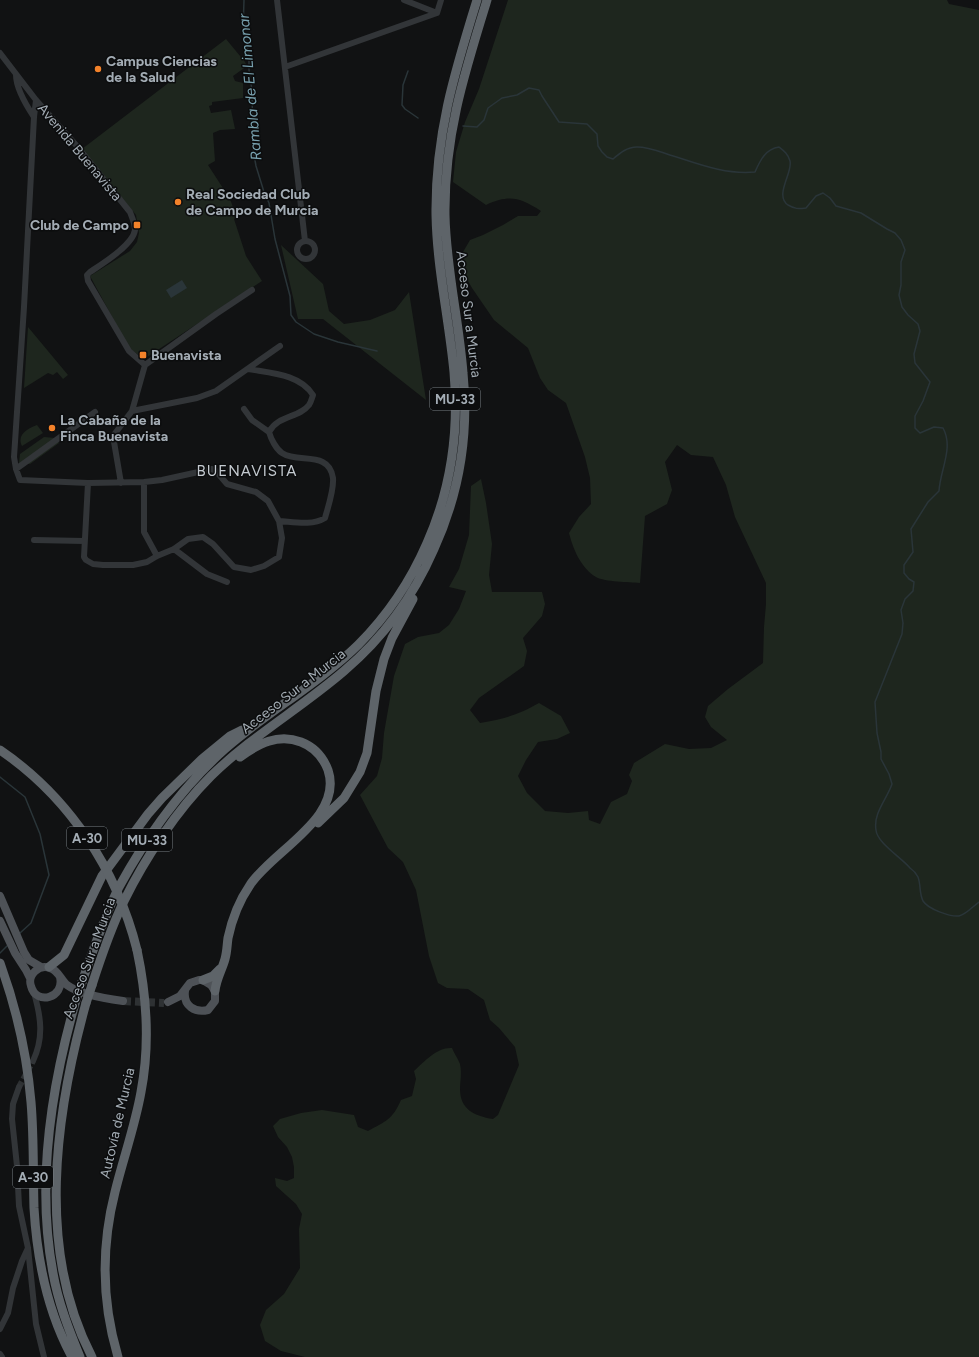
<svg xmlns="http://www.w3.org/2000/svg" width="979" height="1357" font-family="Figtree,sans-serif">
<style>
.green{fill:#1e261e}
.water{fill:#2a3539}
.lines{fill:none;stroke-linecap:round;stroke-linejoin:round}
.stream{stroke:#2a3539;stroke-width:1.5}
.minor-tunnel{stroke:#2e3133;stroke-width:6;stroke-dasharray:6 3;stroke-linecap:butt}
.major-tunnel{stroke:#2e3133;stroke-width:8;stroke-dasharray:8 4;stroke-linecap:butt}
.minor{stroke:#323538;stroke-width:6}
.major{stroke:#4e5257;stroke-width:8}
.highway{stroke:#5e6469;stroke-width:9}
.highway-bridge{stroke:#5e6469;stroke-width:9}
.poi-dot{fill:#f3822a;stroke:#0c0d0e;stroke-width:1.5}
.labels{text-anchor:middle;stroke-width:3;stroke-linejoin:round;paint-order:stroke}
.shield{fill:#0c0d0e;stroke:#767c82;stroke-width:1}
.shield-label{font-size:13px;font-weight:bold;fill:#a3acb4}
.poi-label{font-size:14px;font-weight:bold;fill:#a3acb4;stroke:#0c0d0e;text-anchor:start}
.street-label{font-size:14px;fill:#a3acb4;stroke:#0c0d0e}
.water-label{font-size:15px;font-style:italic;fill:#79a2b0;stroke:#0c0d0e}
.neighbourhood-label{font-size:15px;letter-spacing:1px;fill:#c4cad0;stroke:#0c0d0e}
</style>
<rect width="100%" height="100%" fill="#111213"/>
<path class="green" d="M508 0H947L949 4 979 10V1357H305L281 1351 265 1341 260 1325 266 1310 284 1294 300 1268 299 1229 302 1214 296 1204 276 1186 275 1178 287 1181 294 1178V1167L292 1157 287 1147 278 1137 273 1126 280 1119 301 1113 322 1110 354 1115 358 1127 368 1131C386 1121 392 1120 401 1100L412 1096 416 1079 414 1071C425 1061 437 1047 452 1048 454 1053 458 1059 460 1064 462 1073 460 1081 460 1089 460 1109 474 1116 493 1119L498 1115 519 1065 515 1047 499 1028 490 1020 484 1000 468 989 447 988 438 983 429 956 416 890 403 862 388 848 360 795 377 776 382 758 384 733 394 676 405 644 418 637 439 633 449 625 459 609 466 591 449 587 459 569 469 535 471 486 481 479 486 503 492 544 489 575 492 592H542L545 604 542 616 523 638 527 651 524 666 479 698 470 710 480 723C504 719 518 715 539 703L561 716 570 733 557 739 538 742 526 760 518 776 527 793 545 811 568 813 588 811 589 820 600 824 611 802 627 794 632 781 629 775 634 763 665 744 689 749 711 748 727 740 711 727 705 717 708 706 728 689 763 663 764 627 766 604V583L735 517 726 485 713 457 691 455 677 445 665 462 672 490 667 504 645 516 640 583C629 582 605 582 596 577 581 568 573 549 569 533L579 517 591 504 590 478 585 457 566 403 548 390 540 378 528 348 494 320 472 288 464 274 463 252 470 240 483 235 503 225 518 216H537L541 211C520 198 510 194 486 205L453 182 456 152 465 122 479 89Z
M226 39 245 62 247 66 233 76 235 81 243 83V98L212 102V105L209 106 211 113 231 110 235 129 220 130 213 133 215 161 208 165 230 199 237 218 234 219 246 256 262 281 144 359 129 348 90 276 130 251 137 242 139 233 136 215 82 149Z
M281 245 323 284 329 311 344 324 370 320 395 310 409 292 426 400 323 319H298Z
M28 327 68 375 63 379 57 372 53 375 48 373 24 388Z
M37 425 43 433 22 446C16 434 29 428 37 425Z
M44 437 55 438 59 443 30 464 19 463 20 454Z"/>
<path class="water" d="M182 280 187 288 171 298 166 290Z"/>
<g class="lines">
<path class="stream" d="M244 0 243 31 249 53V70L252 91 253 149 256 166 264 192 269 203 275 239 290 296 291 315 296 322 314 334 338 342 377 351
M408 71 403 85 402 105 405 109 418 118
M463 126 477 127 484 120 488 108 502 98 517 95 529 88 539 90 542 96 559 122 587 124 597 134 598 146 602 152 607 157 613 159C620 153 627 147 637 147 648 147 658 151 667 154 696 163 724 175 755 172 760 161 765 149 779 147 784 151 788 154 790 161 793 173 774 195 788 205 795 209 798 209 806 208L816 196 823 193 830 198 836 206 861 213 887 229 895 233 901 240 905 250 901 262V285L899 295 902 307 908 315 918 324 920 331 914 354 915 363 930 382 923 401 915 416V428L920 433 934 427 943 428C954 448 940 470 939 491L928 502 911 529 913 552 904 565V573L909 579 914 582 913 591 905 599 901 610 903 623 902 634 875 702 877 733 881 752V759L889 774 892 784C887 799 873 813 876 830 877 843 902 858 910 868 913 870 916 873 918 877 921 885 919 893 923 901 928 909 950 917 959 916 967 914 973 906 979 902
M0 777 25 797 40 834 49 875 31 923 20 933
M0 953 7 946"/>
<path class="minor-tunnel" d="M19 1087 33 1061"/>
<path class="major-tunnel" d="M123 1001 164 1003"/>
<path class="minor" d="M277 0 305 241
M404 0 437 13
M0 53 36 100 76 145 130 212C132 217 135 224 135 230 133 245 102 264 90 272L87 275 88 281 129 351 145 365
M285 67 437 13 441 0
M16 75C16 89 26 105 34 117
M36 100 34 117 24 307 14 457 16 469 95 412
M297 250a9 9 0 1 1 18 0a9 9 0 1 1-18 0Z
M145 365 216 314 252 290
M248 369C270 373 300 374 313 395 312 398 311 402 309 405 299 418 278 415 269 432 271 439 276 449 282 453 298 464 329 450 333 478 334 490 328 507 325 518 312 526 294 522 279 521
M244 409 252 420 269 432
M132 411 197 398 216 391 280 346
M16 469 20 480 88 483 144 482 162 480 212 469 216 471 227 484 256 492 268 501 279 521 282 538 279 557 264 566 251 570 234 567 213 544 203 537 188 539 174 549 157 556 147 562 133 565H103L93 564 86 560 84 557 88 483
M144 482V532L157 556
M121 483 113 436 132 411 145 365
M34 540 84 541
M174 549 207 574 227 582
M33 1061C44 1038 41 1017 34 993
M19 1087 13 1104 12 1119 17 1166 19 1206 28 1248 36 1324 44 1357
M0 1329 8 1313 13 1288 22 1261 28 1248
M0 1354 2 1357"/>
<path class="major" d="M0 896 24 952 29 960 41 967
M0 921 15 953 26 970 30 978
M60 977C65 998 36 1006 31 986 27 975 39 964 50 968 58 970 61 980 67 985 79 994 108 999 123 1001
M168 1002 180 996 190 983 199 980H203L211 985 215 991V1001L208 1010C195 1013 183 1006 185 991"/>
<path class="highway" d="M318 823 344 798 360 772 367 753 376 691 384 659 392 638 413 599
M0 963C16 1007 27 1055 31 1102 34 1137 33 1173 34 1208 37 1260 47 1311 72 1357
M49 967 64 955 102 876 148 814 162 798 202 759 230 736 242 730
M203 980 213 976 220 969
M82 982C93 950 104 917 119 887 147 836 181 788 225 749 267 712 318 684 358 645 387 616 411 580 427 543 451 489 459 430 454 372 449 319 437 268 436 215 435 136 454 74 477 0
M92 985C101 957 111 928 124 901 145 858 177 810 211 776 252 736 301 708 344 671 383 638 414 595 434 549 459 494 469 433 463 373 459 320 446 268 445 215 444 137 464 74 487 0
M215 991C216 979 222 970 225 959 227 952 227 945 228 938 232 919 239 901 250 885 272 851 344 818 328 770 323 757 314 747 301 742 278 733 258 744 240 757
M76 1000C51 1087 36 1183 53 1273 58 1302 69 1330 80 1357
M86 1003C55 1115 36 1250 92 1357
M118 1357C102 1303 101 1247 115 1192 123 1159 135 1126 141 1092 150 1045 147 997 137 950"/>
<path class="highway-bridge" d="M0 750C69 797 117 870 137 950
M76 1000 82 982
M86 1003 92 985"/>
</g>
<g class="poi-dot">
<circle cx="98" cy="69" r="4"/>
<circle cx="178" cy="202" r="4"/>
<rect x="133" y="221" width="8" height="8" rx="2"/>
<rect x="139" y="351" width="8" height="8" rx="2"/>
<circle cx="52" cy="428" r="4"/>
</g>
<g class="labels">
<g class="shield">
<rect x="430" y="388" width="50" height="22" rx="3"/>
<rect x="67" y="827" width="40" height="22" rx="3"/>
<rect x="122" y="829" width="50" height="22" rx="3"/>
<rect x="13" y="1166" width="40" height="22" rx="3"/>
</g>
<g class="shield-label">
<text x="455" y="404">MU-33</text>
<text x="87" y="843">A-30</text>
<text x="147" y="845">MU-33</text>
<text x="33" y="1182">A-30</text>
</g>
<g class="poi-label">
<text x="106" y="66">Campus Ciencias<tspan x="106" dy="16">de la Salud</tspan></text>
<text x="186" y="199">Real Sociedad Club<tspan x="186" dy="16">de Campo de Murcia</tspan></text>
<text x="129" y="230" text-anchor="end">Club de Campo</text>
<text x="151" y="360">Buenavista</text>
<text x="60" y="425">La Cabaña de la<tspan x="60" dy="16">Finca Buenavista</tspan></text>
</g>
<g class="street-label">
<text transform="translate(80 152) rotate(50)" y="5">Avenida Buenavista</text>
<text transform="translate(469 314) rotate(83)" y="5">Acceso Sur a Murcia</text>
<text transform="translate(293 691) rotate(-38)" y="5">Acceso Sur a Murcia</text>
<text transform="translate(89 958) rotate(-70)" y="5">Acceso Sur a Murcia</text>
<text transform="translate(117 1123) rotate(-77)" y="5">Autovía de Murcia</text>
</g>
<g class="water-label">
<text transform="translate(250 87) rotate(-95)" y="5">Rambla de El Limonar</text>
</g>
<g class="neighbourhood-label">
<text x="247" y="476">BUENAVISTA</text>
</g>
</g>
</svg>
